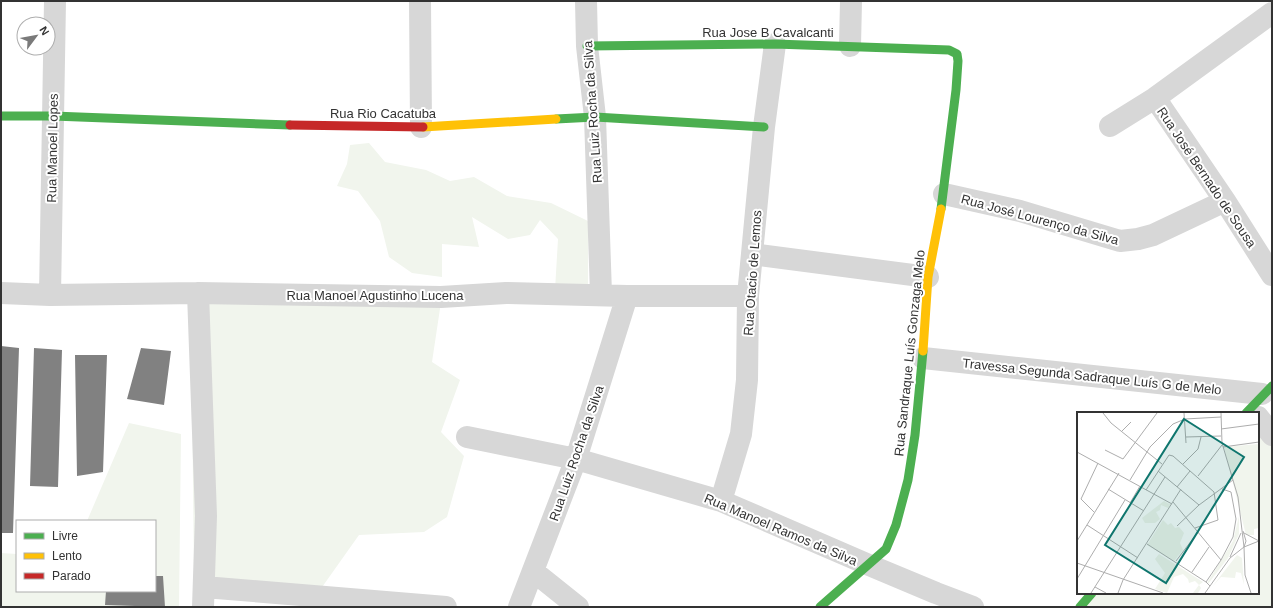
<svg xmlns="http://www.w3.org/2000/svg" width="1273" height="608" font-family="Helvetica,sans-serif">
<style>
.green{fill:#f1f5ed}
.building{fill:#818181}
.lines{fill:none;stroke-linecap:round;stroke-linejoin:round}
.street{stroke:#d7d7d7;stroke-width:22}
.fast{stroke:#4caf50;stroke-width:9}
.slow{stroke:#ffc107;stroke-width:9}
.jam{stroke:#c62828;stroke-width:9}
.labels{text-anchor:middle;stroke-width:4;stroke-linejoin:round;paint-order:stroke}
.street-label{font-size:13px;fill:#333;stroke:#fff}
.inset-road{fill:none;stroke:#adadad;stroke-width:1}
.view{fill:#0f766e;fill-opacity:0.15;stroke:#0f766e;stroke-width:2}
.inset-edge{fill:none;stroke:#333;stroke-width:2}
</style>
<rect width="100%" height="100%" fill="#fff"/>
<path class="green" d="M369 143 385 162 426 170 450 181 474 177 507 196 551 203 588 221V295L555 290 558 239 540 220 530 235 508 239 472 217 479 247 442 244V277L412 273 389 257 380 221 358 191 337 186 347 164 350 145Z
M191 297 441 302 432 362 460 380 441 432 464 456 447 517 424 532 359 535 320 590 194 576Z
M129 423 181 434 179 607H1V553L17 554V591H155V521H87Z
M1258 426 1272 445V607H1084L1096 593H1258Z"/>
<path class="building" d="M1 346 19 348 13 533H1Z
M34 348 62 350 58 487 30 486Z
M141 348 171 351 164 405 127 399Z
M75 355H107L103 472 77 476Z
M155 576H163L165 607 105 605 106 591H155Z"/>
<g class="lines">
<path class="street" d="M420 1 421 127
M586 1 587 46 595 117 601 294
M850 46 851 1
M1155 98 1225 201 1272 275
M1110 126 1155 98 1272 13
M944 194 1020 211 1120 241 1138 239 1153 235 1225 201
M752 254 928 277
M1 293 50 295 198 293 441 297 506 293 627 296H748
M198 293 206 516 203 607
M50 295 55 1
M923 358 1262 394
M1258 417 1272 435
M467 437 576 459 721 501 869 565 936 593 973 607
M721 501 741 434 747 380 748 296 764 127 775 44
M533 571 578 607
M204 587 446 607
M519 607 576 459 627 296"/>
<path class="fast" d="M587 46 775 44 949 50 957 54 958 61 956 90 941 209
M1 116H53L290 125
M556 119 595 117 764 127
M1246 413 1272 386
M820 607 886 549 896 525 908 480 915 435 923 351
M1080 607 1092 593"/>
<path class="slow" d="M423 127 556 119
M923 351 928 277 941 209"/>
<path class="jam" d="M290 125 423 127"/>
</g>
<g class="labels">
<g class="street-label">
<text x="768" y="37">Rua Jose B Cavalcanti</text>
<text transform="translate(592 112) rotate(-94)" y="5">Rua Luiz Rocha da Silva</text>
<text x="383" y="118">Rua Rio Cacatuba</text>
<text transform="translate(52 148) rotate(-89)" y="5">Rua Manoel Lopes</text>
<text transform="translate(1207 177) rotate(56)" y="5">Rua José Bernado de Sousa</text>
<text transform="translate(1040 219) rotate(15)" y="5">Rua José Lourenço da Silva</text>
<text transform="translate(752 273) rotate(-86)" y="5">Rua Otacio de Lemos</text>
<text x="375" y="300">Rua Manoel Agustinho Lucena</text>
<text transform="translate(909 353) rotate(-84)" y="5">Rua Sandraque Luís Gonzaga Melo</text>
<text transform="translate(1092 376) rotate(6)" y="5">Travessa Segunda Sadraque Luís G de Melo</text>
<text transform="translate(576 453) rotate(-71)" y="5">Rua Luiz Rocha da Silva</text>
<text transform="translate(781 529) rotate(23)" y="5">Rua Manoel Ramos da Silva</text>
</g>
</g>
<g transform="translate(1077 412)">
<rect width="182" height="182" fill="#fff"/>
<path d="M182 32V116L177 117V123H169L147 35ZM87 89 94 93 91 96 84 93 83 98 79 100 83 107 78 111H68L65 106ZM162 104V122L151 146 131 172 130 171 156 129ZM86 108 91 113 94 111 98 116 102 115 107 121 103 131 106 138 97 149 70 133ZM82 142 126 170 122 173 124 176 121 181H116L122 173 118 169 112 171 111 167 106 162 97 165 90 181 78 177 88 161 78 147ZM160 143 165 146 167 173 164 161 159 160 158 166 144 165 135 175Z" fill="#f1f5ed"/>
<path class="inset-road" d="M26 1 34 11 85 52M107 1 109 31M144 1 145 31 161 85 167 135M144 17 182 12M45 19 54 10M109 25 144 24M146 35 182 30M28 38 46 47 80 1M0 40 95 92M106 52 121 37 124 25M81 59 122 93M121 64 145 33M53 68 73 35 96 12 108 7 144 5M100 75 113 59M31 77 67 99M69 78 92 43 96 44 137 80 141 108 118 116M96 90 144 148 129 170 133 174M53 91 63 74M17 100 4 87 21 51M10 113 61 146M100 114 122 93 156 68M166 119 169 129 167 135M167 121 182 129M0 129 42 61M70 132 129 170M167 135 168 163 174 181M153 145 164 121M144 148 156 125 159 107 154 80 145 77M99 149 121 120M0 151 86 181M115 160 132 135M0 167 48 88M18 175 29 181M14 181 88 65M41 181 46 168 104 77M128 181 153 146 167 135 182 129"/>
<path class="view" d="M107 7 167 45 89 171 28 133Z"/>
<rect width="182" height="182" class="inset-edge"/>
</g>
<rect width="1273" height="608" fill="none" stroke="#333333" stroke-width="4"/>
<rect x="16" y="520" width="140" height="72" fill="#ffffff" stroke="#adadad"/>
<rect x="24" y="533" width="20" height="6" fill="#4caf50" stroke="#adadad"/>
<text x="52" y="540" font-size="12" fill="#333333">Livre</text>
<rect x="24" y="553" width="20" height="6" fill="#ffc107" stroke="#adadad"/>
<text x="52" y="560" font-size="12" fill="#333333">Lento</text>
<rect x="24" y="573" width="20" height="6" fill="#c62828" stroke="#adadad"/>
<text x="52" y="580" font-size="12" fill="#333333">Parado</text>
<g transform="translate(36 36) rotate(58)"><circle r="19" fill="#ffffff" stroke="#adadad"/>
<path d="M0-3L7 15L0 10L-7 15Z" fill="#7a7a7a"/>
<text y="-6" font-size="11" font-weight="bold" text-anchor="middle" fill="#333333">N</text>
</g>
</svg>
